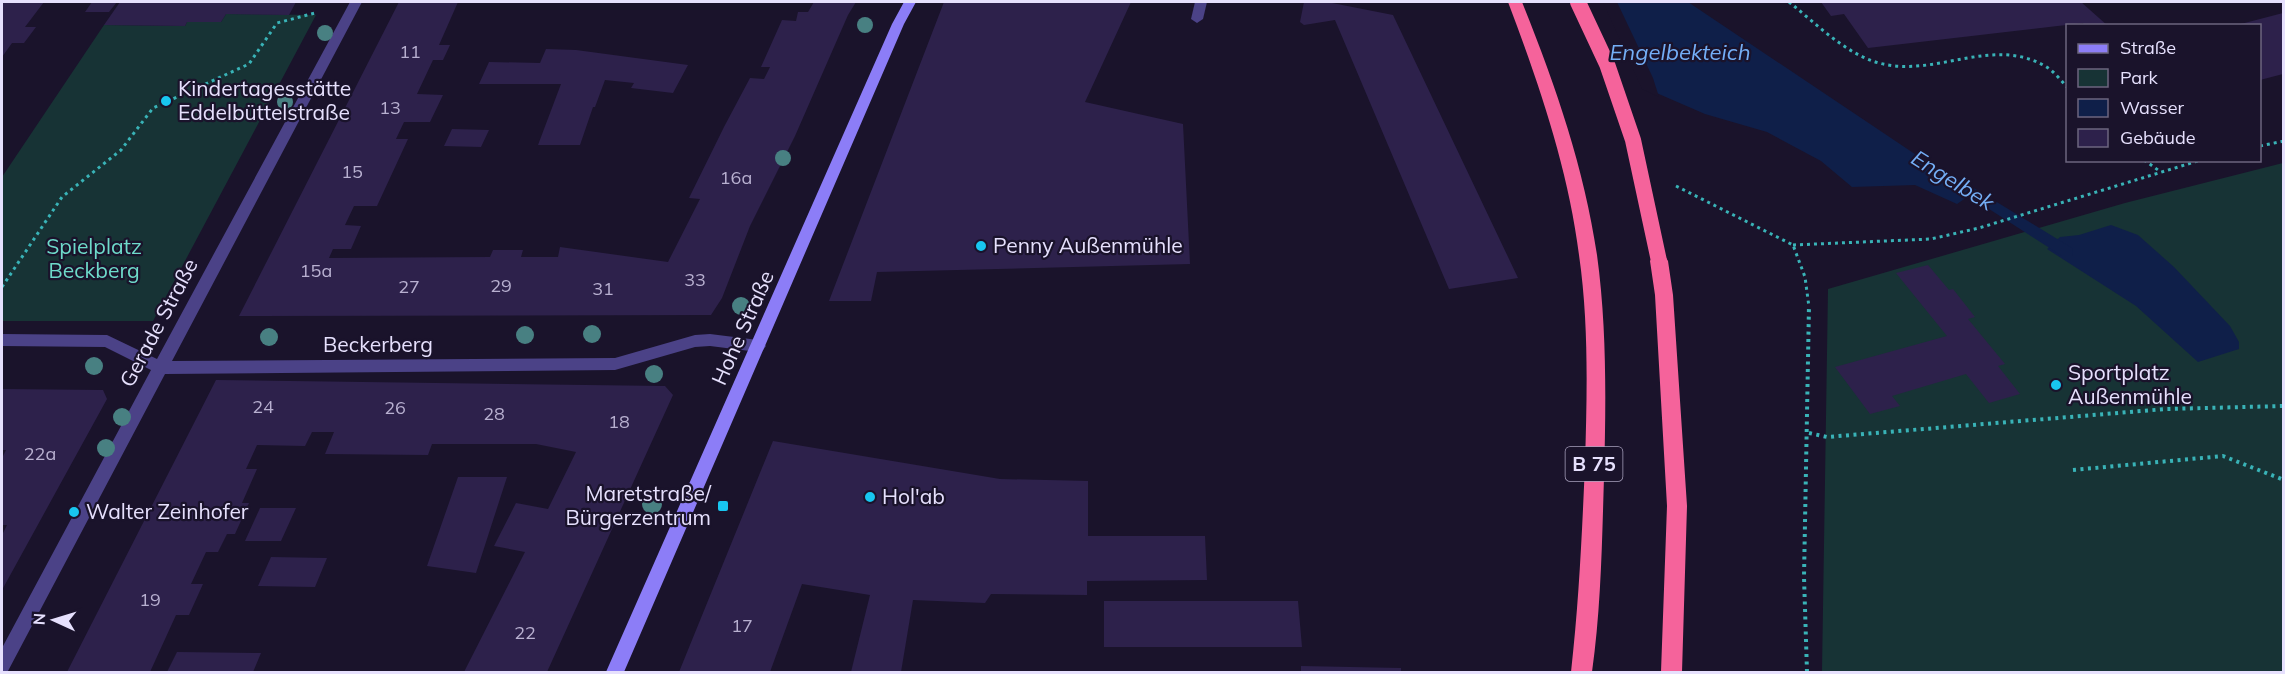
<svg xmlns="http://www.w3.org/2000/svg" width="2285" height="674" font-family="Mulish,sans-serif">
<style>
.green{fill:#173335}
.water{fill:#0f1f49}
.pier{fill:#1a132b}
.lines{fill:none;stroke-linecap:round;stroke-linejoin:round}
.stream{fill:#0f1f49;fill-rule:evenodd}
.building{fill:#2d214b}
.path-far1{stroke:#39b3b7;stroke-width:3;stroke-dasharray:3 4;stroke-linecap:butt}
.path{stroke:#39b3b7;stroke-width:4;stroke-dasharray:3 4.5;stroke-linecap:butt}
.lane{fill:#4b4287;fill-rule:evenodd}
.street{fill:#4b4287;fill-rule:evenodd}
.secondary{fill:#8c7df7;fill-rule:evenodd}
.highway{fill:#f5639b;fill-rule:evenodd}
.highway-bridge{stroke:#f5639b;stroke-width:16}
.tree{fill:#488082}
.poi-dot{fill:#18c6f0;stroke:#1a132b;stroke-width:2}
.labels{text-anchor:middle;stroke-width:4.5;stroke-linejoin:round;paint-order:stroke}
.number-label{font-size:18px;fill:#b8b0d0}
.shield{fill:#1a132b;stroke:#a9a2be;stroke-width:1.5}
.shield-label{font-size:20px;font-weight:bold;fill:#e6e0fd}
.poi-label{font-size:21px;fill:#e6e0fd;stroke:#1a132b;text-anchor:start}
.park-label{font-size:21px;fill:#6edaca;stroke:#1a132b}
.street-label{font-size:21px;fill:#e6e0fd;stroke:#1a132b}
.water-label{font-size:22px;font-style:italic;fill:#74aef6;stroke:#1a132b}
</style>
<rect width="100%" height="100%" fill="#1a132b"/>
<path class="green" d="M226 14 316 15 153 321H2V177L104 25 185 26 187 22H221Z
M2283 163V672H1822L1828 289 2125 203Z"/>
<path class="water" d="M1606 2H1688L1973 193 1957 204 1915 185 1852 187 1821 161 1767 132 1705 114 1645 88Z
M2111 225 2138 235 2174 267 2230 326 2239 342V349L2198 362 2136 306 2047 249 2060 237 2079 235Z"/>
<path class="pier" d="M1603 2H1617L1653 78 1659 97 1642 89Z"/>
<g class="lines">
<path class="stream" d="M1959 179 2072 248 2073 252 2072 256H2062L1955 187 1953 184Z"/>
</g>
<path class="building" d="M2 2H44L25 27H36L24 43H12L2 57Z
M92 2H117L109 12H85Z
M120 2H296L289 15 226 14 221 22H187L185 26 104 25Z
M399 2H458L439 45H450L443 60H433L417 94 443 95 430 122H404L396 139H408L377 206H354L345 225 361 226 351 249H333L329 258 490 257 493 250H523L521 257H558L560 247 668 262 700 199 689 198 724 127 750 78 764 79 770 67H761L782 20 796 21 798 12H808L814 2H856L848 15 795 136 750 226 722 298 711 315 239 316Z
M944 2H1131L1085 102 1183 124 1190 264 877 272 871 301H829Z
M1304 2H1327L1393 15 1518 278 1449 289 1335 20 1304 25 1300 22Z
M1821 2H2081L2108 26H2085L2083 23 1868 48 1844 14 1831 16Z
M2283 13V74L2260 80V26L2237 25Z
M546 49 576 50 688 65 673 93 631 88 634 83 605 80 595 107H593L580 145H538L561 84H479L489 62 540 63Z
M452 129 489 130 481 147 444 146Z
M1928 265 1949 290 1953 289 1975 317 1968 319 2005 364 1998 366 2020 394 1989 403 1966 374 1892 396 1900 406 1870 414 1835 367 1947 336 1896 273Z
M216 380 665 386 673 395 547 672H464L525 552 494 546 516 503 548 509 576 452 536 444H432L428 455 325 454 334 432H312L305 446 257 445 246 469H257L242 503H249L235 534H227L218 552H206L191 584H203L189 615H176L150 672H67Z
M2 389 103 390 107 399 2 590V535L7 525H2V458L6 450H2Z
M773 441 1000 479 1088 481V536H1205L1207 580 1087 581V595L991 594 985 603 913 600 901 672H851L870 595 802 584 770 672H679Z
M458 477H507L476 573 427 566Z
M260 508H296L281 541H245Z
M271 557 327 558 315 587 258 586Z
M1104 601H1298L1302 647H1104Z
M177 652 261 653 253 672H167Z
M1301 666 1401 668V672H1301Z"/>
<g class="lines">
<path class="path-far1" d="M1789 2C1818 25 1850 59 1888 65 1942 74 1994 37 2045 66 2054 71 2061 81 2068 88
M2260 146 2284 141
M2144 160 2158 170
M1676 186 1793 245 1805 277 1809 307
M1793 245 1931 239 1979 228 2201 160
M2 287 62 197 121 150 153 108 249 64 277 23 315 13"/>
<path class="path" d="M1809 433 1827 437 2166 409 2284 406
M2073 470 2223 456 2284 480
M1807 672 1804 577 1809 305"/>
<path class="lane" d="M1195 2H1207L1203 19 1197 23 1191 19Z"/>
<path class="street" d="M350 2H362L172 361 615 358 695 335 710 334 758 340 763 342 766 346 763 350 758 352 710 346 695 347 615 370 165 374 8 671 2 672V648L151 370 105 347 2 346V334L107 335 157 359Z"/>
<path class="secondary" d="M904 2H916L904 24 624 672H606L892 24Z"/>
<path class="highway" d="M1508 2H1522C1555 84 1584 167 1597 255 1607 328 1606 403 1604 477 1602 543 1601 608 1592 672H1571C1579 602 1582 533 1585 464 1587 394 1589 324 1579 255 1568 168 1539 84 1508 2Z
M1659 254 1665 256 1668 261 1673 295 1687 506 1682 672H1661L1667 506 1655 295 1650 261 1653 256Z"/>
<path class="highway-bridge" d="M1578 2 1607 64 1633 140 1659 261"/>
</g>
<g class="tree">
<circle cx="865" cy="25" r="8"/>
<circle cx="325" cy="33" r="8"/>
<circle cx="285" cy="102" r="8"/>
<circle cx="783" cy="158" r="8"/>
<circle cx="741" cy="306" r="9"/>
<circle cx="592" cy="334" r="9"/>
<circle cx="525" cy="335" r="9"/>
<circle cx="269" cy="337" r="9"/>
<circle cx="94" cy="366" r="9"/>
<circle cx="654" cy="374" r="9"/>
<circle cx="122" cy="417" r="9"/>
<circle cx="106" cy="448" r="9"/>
<circle cx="652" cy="504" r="10"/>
</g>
<g class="poi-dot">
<circle cx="166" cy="101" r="6"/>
<circle cx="981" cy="246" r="6"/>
<circle cx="2056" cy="385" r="6"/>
<circle cx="870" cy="497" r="6"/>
<rect x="717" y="500" width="12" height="12" rx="3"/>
<circle cx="74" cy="512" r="6"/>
</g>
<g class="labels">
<g class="number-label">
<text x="410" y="58">11</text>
<text x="390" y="114">13</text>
<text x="352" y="178">15</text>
<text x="736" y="184">16a</text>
<text x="316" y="277">15a</text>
<text x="695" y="286">33</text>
<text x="501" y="292">29</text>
<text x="409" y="293">27</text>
<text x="603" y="295">31</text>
<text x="263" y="413">24</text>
<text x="395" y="414">26</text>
<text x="494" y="420">28</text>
<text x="619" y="428">18</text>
<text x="40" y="460">22a</text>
<text x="150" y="606">19</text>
<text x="742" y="632">17</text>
<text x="525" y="639">22</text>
</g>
<rect class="shield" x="1565.5" y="447" width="57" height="34" rx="4.5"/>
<g class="shield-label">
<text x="1594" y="471">B 75</text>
</g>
<g class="poi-label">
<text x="178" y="96">Kindertagesstätte<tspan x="178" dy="24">Eddelbüttelstraße</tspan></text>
<text x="993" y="253">Penny Außenmühle</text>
<text x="2068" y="380">Sportplatz<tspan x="2068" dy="24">Außenmühle</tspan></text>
<text x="711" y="501" text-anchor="end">Maretstraße/<tspan x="711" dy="24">Bürgerzentrum</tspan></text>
<text x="882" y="504">Hol'ab</text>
<text x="86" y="519">Walter Zeinhofer</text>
</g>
<g class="park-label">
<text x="94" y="254">Spielplatz<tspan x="94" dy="24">Beckberg</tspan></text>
</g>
<g class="street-label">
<text transform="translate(159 323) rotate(-62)" y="7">Gerade Straße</text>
<text transform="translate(743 328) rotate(-66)" y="7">Hohe Straße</text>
<text x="378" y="352">Beckerberg</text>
</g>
<g class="water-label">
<text x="1680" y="60">Engelbekteich</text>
<text transform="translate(1953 180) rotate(32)" y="8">Engelbek</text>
</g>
</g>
<rect width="2285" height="674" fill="none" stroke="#e6e0fd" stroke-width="6"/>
<rect x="2066" y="24" width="195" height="138" fill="#1a132b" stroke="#6c657f" stroke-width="1.5"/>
<rect x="2078" y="44" width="30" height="9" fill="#8c7df7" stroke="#6c657f" stroke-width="1.5"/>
<text x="2120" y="54" font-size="18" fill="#e6e0fd">Straße</text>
<rect x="2078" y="69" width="30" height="18" fill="#173335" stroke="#6c657f" stroke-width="1.5"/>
<text x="2120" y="84" font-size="18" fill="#e6e0fd">Park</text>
<rect x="2078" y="99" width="30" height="18" fill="#0f1f49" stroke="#6c657f" stroke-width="1.5"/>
<text x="2120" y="114" font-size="18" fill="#e6e0fd">Wasser</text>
<rect x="2078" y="129" width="30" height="18" fill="#2d214b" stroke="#6c657f" stroke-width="1.5"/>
<text x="2120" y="144" font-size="18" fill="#e6e0fd">Gebäude</text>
<g transform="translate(54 620) rotate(274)" stroke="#1a132b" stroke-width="4.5" paint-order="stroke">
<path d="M0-4.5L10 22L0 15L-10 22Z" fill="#e6e0fd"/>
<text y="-9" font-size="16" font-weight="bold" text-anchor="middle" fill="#e6e0fd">N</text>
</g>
</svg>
